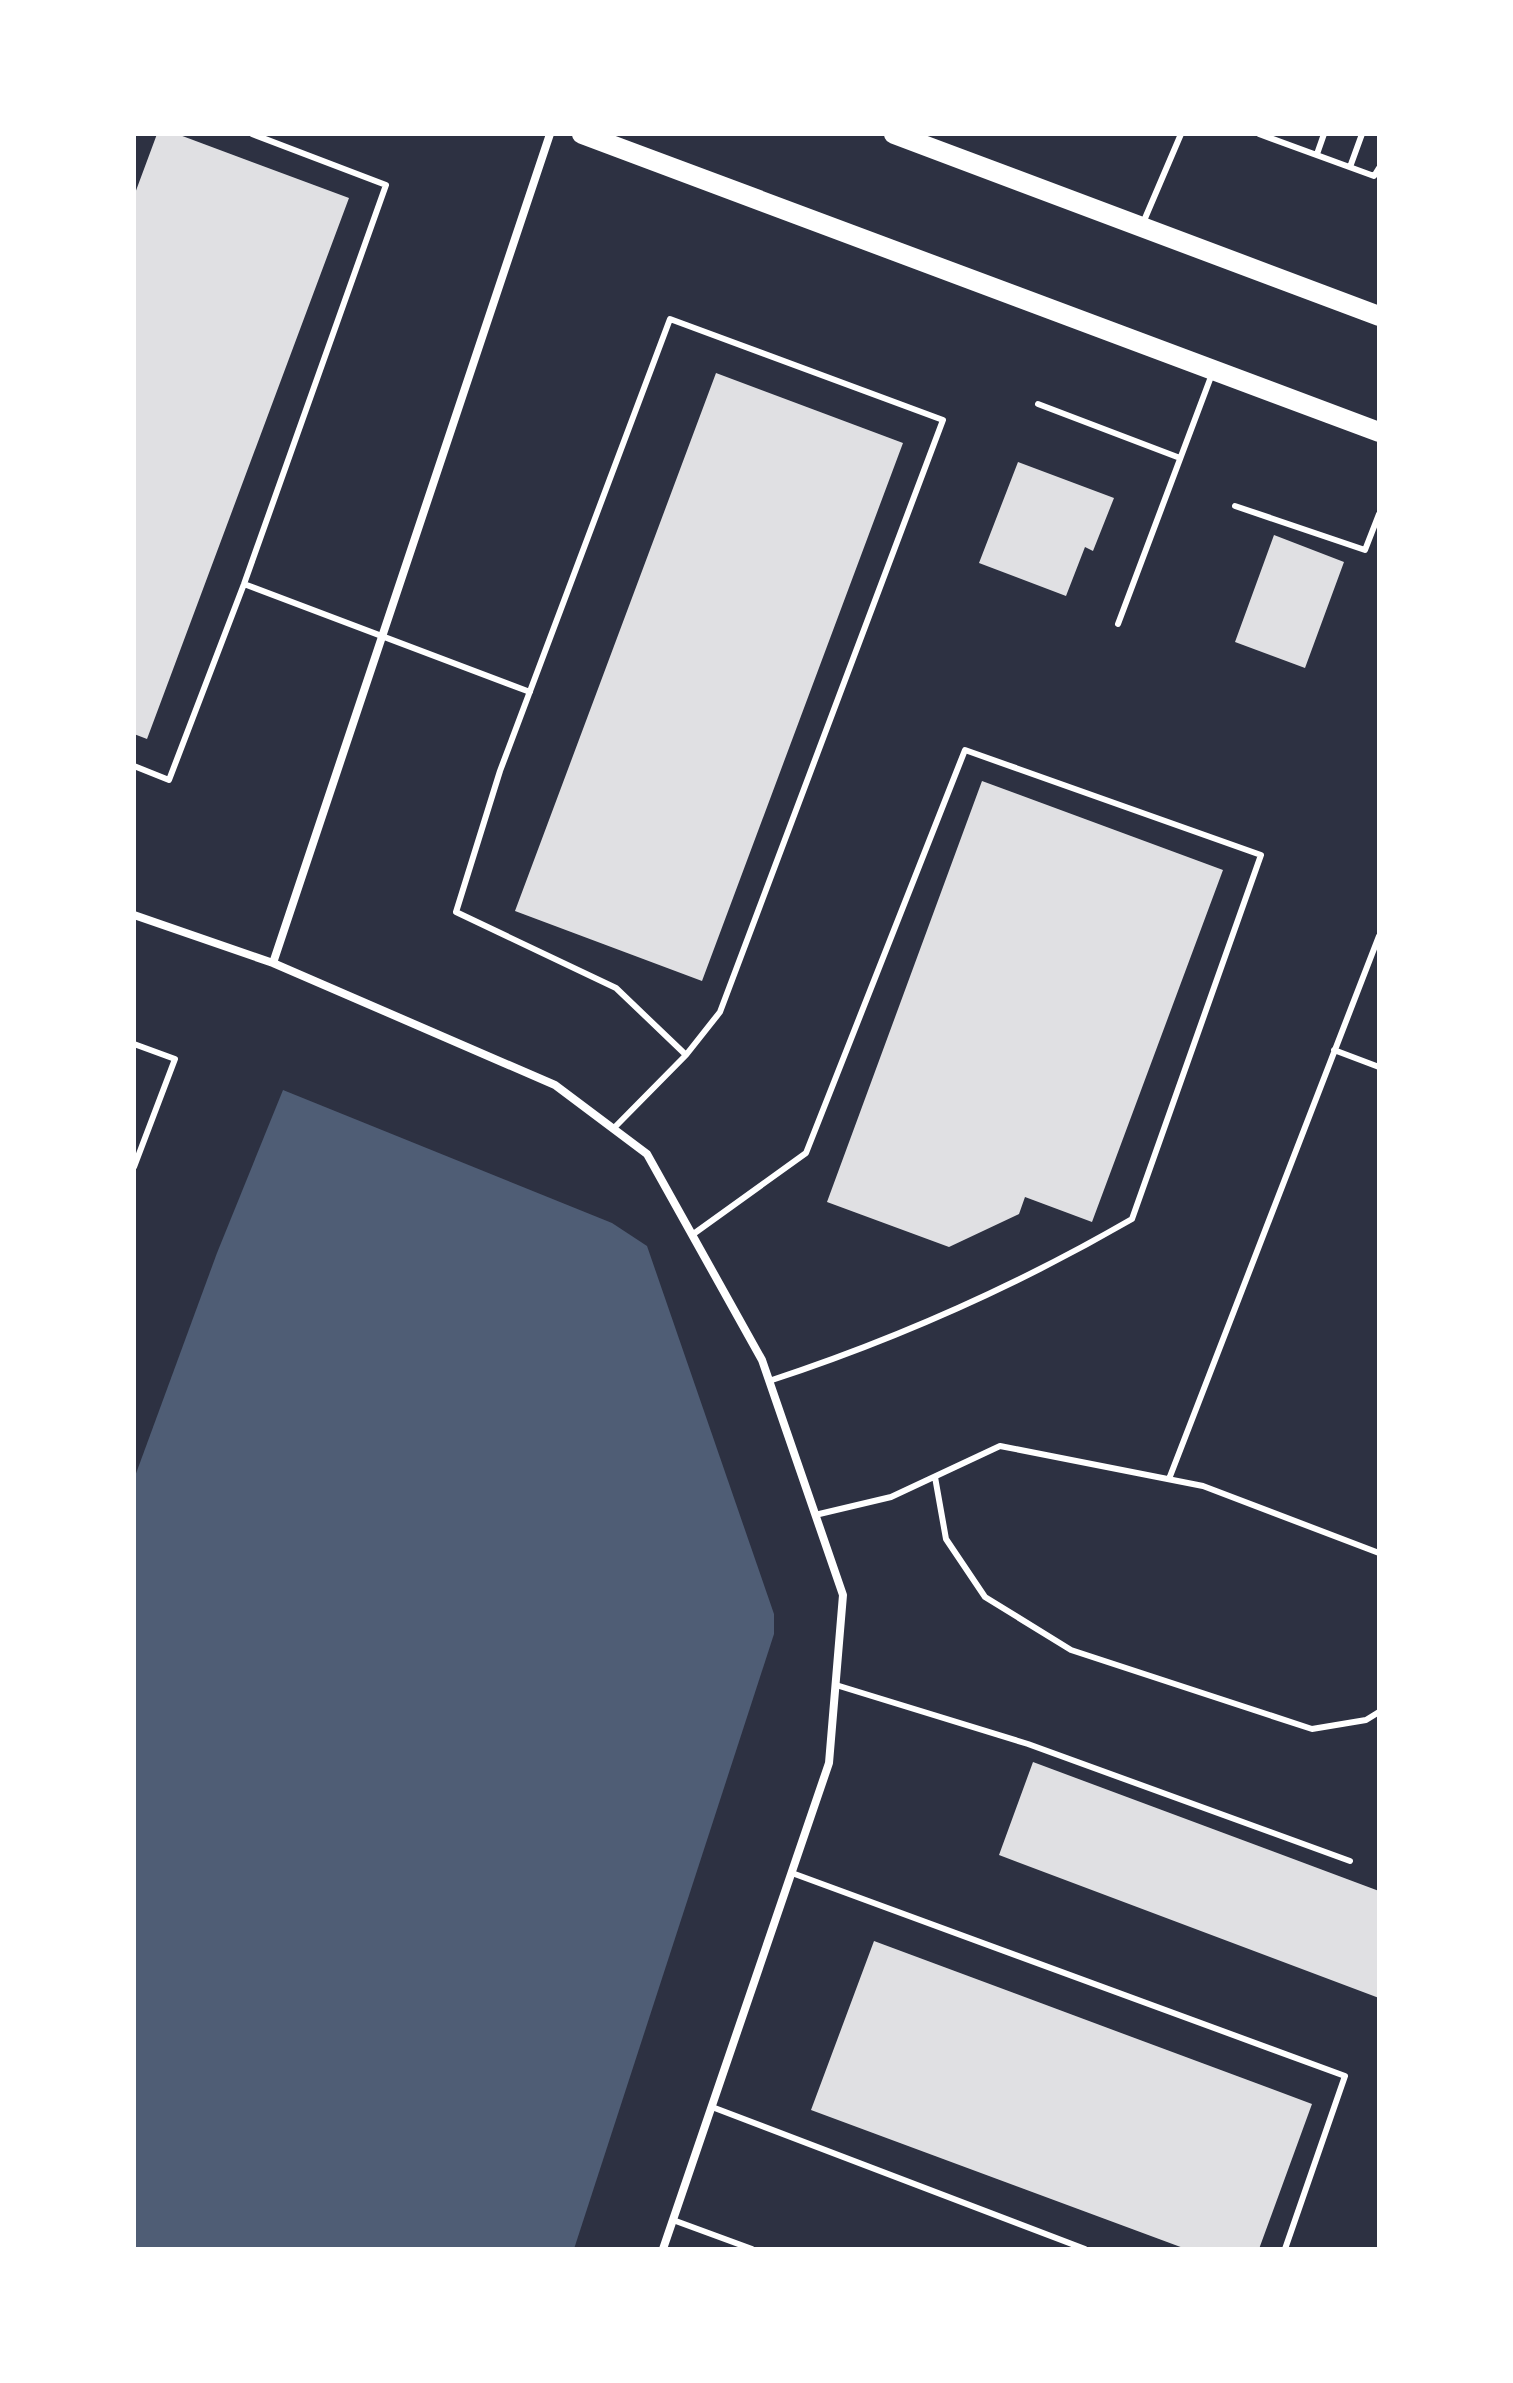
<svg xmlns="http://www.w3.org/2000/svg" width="1513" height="2383" font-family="Inter,sans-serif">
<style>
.water{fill:#4f5d75}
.building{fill:#e0e0e3}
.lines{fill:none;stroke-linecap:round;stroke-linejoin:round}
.service{stroke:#fff;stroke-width:6}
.minor{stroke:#fff;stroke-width:8}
.primary{stroke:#fff;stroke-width:20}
</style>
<rect width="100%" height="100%" fill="#2d3142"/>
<path class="water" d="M283 1090 612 1223 647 1246 774 1614V1634L574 2249H134V1479L217 1253Z"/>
<path class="building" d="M157 134H177L349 198 147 739 134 734V196Z
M716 373 903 443 702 981 515 911Z
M1018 462 1114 498 1093 551 1085 547 1066 596 979 563Z
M1274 535 1344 562 1305 668 1235 642Z
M982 781 1223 870 1092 1222 1025 1197 1019 1214 949 1247 827 1202Z
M1033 1762 1379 1891V1998L999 1855Z
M874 1941 1312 2104 1259 2249H1186L811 2110Z"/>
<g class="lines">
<path class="service" d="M1259 134 1374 176 1379 168
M1317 154 1324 134
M1350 167 1362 134
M1143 223 1181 134
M1038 404 1180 458
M1235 506 1365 550 1379 514
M244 584 530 692
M1118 624 1212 374
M134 766 169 780 244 584 386 185 252 134
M134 1044 175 1059 134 1167
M1334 1050 1379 1067
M613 1129 686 1055 720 1012 943 420 670 319 500 771 456 912 616 988 686 1055
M692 1235 806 1153 965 750 1261 855 1132 1219C1018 1285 894 1340 769 1381
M935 1477 946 1539 985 1597 1071 1650 1312 1729 1366 1720 1379 1712
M1169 1479 1379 936
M815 1515 891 1497 1000 1446 1203 1486 1379 1553
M836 1685 1028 1744 1350 1861
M792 1873 1345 2076 1285 2249
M712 2107 1085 2249
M673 2220 752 2249"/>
<path class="minor" d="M134 915 273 963 550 134
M273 963 555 1085 647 1154 762 1360 843 1595 829 1763 663 2249"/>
<path class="primary" d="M582 134 1379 432
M894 134 1379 316"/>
</g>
<rect width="1513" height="2383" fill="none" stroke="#ffffff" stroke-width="272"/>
</svg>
